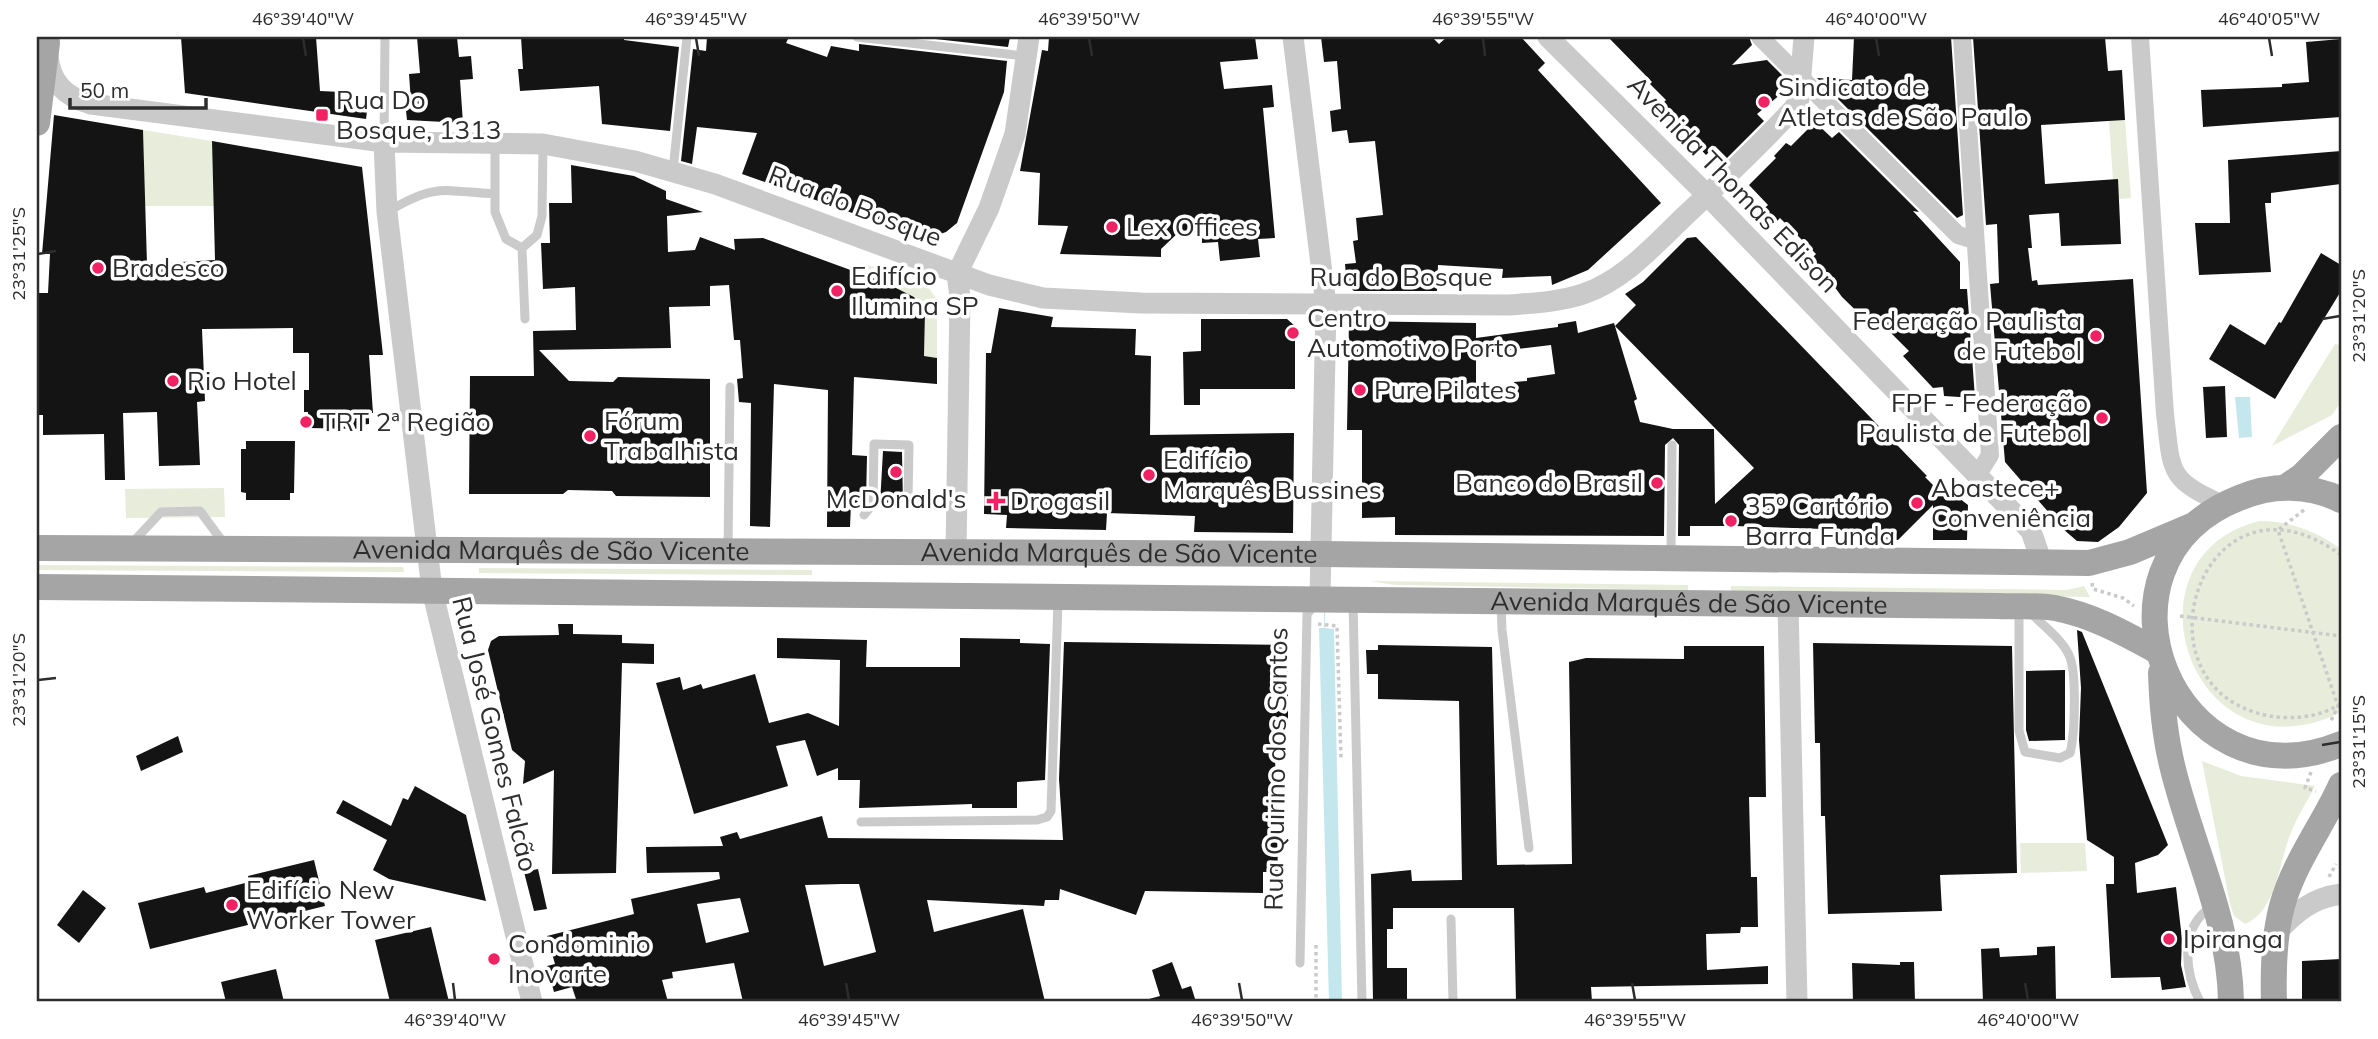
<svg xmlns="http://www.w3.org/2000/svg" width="2378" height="1039" font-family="Mulish,sans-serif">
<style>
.green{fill:#e8ecda}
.water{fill:#c4e7ee}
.building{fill:#141414;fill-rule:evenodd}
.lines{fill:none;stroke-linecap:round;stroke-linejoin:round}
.path{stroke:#cacaca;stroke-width:3.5;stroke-dasharray:3.5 3.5;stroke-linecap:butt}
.service{stroke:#cacaca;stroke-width:9}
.minor{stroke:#cacaca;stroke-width:18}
.tertiary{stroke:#cacaca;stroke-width:21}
.primary{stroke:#a5a5a5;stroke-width:26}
.ticks{fill:none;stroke:#2d2d2d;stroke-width:2.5}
.poi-dot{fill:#f12264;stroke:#fff;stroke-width:2.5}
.labels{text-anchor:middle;stroke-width:7;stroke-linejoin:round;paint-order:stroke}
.poi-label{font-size:26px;fill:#2d2d2d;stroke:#fff;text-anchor:start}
.street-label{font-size:26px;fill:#2d2d2d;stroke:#fff}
.neatline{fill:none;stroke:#2d2d2d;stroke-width:2.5}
.ticks-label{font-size:18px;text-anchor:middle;fill:#2d2d2d}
</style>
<rect width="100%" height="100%" fill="#fff"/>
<path class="green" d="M2125 120 2131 198 2119 199 2113 180 2109 121Z
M143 130 212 141 214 206H145Z
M862 263 929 288 937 300V358L924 356 925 312 915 297 859 273Z
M2335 344 2341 345V402L2332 415 2272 446Z
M224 488 225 517 126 518 125 489Z
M2259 521C2290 521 2316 531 2341 549V712C2193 786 2115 558 2259 521Z
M37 565 403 567 404 572 37 570Z
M479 568 812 570V575L479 573Z
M1370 581 1688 585V590L1395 585Z
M1731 586 2067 590 2084 586 2090 597 1731 591Z
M2202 761 2241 776 2315 786C2307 802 2296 818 2290 835 2279 863 2276 912 2245 924L2234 916 2230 904Z
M2020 843H2085L2087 871 2021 873Z"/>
<path class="water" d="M1329 309 1325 628 1334 629 1342 1002H1329L1319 628H1324Z
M2235 397H2250L2252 437 2239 438Z"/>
<path class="building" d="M181 37H316L320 91 342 92 341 98 368 104 366 119 185 93Z
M417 37H457L459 57 471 56 473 79 460 80 463 123 407 120 405 102H411L409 74 420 73Z
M521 37H624V40L679 47 670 131 602 124 599 86 520 91 518 69H523Z
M707 37H789L786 43 827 57 831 46 859 51V44L1007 61 1004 92 957 223 946 232 932 237 917 236 742 174 757 133 697 127 692 164 681 161 693 49 706 51Z
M917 37H1010L1008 47Z
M1049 37H1255L1258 59 1220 62 1224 89 1272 85 1274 107 1263 108 1275 238 1258 239 1260 257 1220 261 1218 242 1202 243V231H1180L1161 249V257L1060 254 1068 226 1038 225 1040 173 1020 171 1042 50 1048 51Z
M1321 37H1432L1439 44 1447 37H1521L1545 63 1538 70 1661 203 1588 270 1552 285 1551 276 1502 278 1503 269 1438 265 1437 291H1354L1347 285 1345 264 1356 263 1353 241 1358 240 1356 218 1383 215 1375 141 1349 143 1347 130 1332 132 1330 111 1341 109 1337 61 1324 62Z
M1608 37H1749L1752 45 1732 65 1767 60 1787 80V89L1757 114 1764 121 1727 158 1715 146 1706 155 1660 106 1666 100 1650 84 1652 82Z
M1854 37H1951L1963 215 1957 218 1817 78 1852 80Z
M1973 37H2105L2108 71 2122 70 2125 120 2041 125 2045 184 2118 179 2121 244 2061 246 2059 213 2029 215 2032 248H2028L2032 281 2037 280 2038 285 2133 279 2147 493 2119 527 2098 542 2077 541 2063 529 2005 462 1990 284 1999 283 1997 224 1986 225Z
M2341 39V117L2203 127 2201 90 2282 87V84L2309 82 2306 42Z
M54 115 143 130 147 264 215 260 212 141 362 167 383 355H369L373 413H369V424L359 425V429L309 428 308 412H304V390H309V353H293V328L202 329 205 401 197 402 200 465 159 466 157 412 123 413 125 480H105L104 434 43 435V415H37V293H48L50 254H42Z
M1815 122 1832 138 1839 132 1919 212 1913 211 1960 262V289H1967L1975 398 1944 396 1943 387 1933 388 1903 356 1909 351 1882 324 1876 330 1842 297 1831 282 1829 284 1808 262 1816 254 1780 218 1773 225 1760 212 1768 205 1749 185 1776 158 1774 156 1786 143 1791 146Z
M2341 151V184L2271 193V203H2265L2271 272 2199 275 2195 223H2230L2228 160Z
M571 165 634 176 666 191V199L703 212 667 216 668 252 695 250 700 237 735 250 734 239 763 238 886 283 914 297 925 312 924 356 937 358V384L854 377 852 455 867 456 866 501 851 504 850 527H827L828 390 774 384 770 527 750 526 751 403 739 402 737 379 743 378 740 340H734L729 285 710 286V306L669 307 671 348 539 350 569 381 613 382 618 377 710 379V497L616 496 612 491 568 490 563 494H469L470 376H534L533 331 576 330 575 287 543 289 541 243H550L549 203H572Z
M1696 237 1927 476 1925 477 1945 497 1959 498 1968 505 1967 540H1933V505L1898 540 1832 538 1823 529 1734 526H1690V536H1678L1679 445 1673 438 1665 445 1664 536 1395 535V517L1362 518V430H1347L1349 321 1476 323V338L1558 327V324L1576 321 1578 333 1614 323 1637 399 1634 401 1640 422 1673 429H1714L1715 504 1754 468 1615 326 1636 305 1625 294 1643 282 1687 238ZM1551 345 1555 374 1527 378V381L1514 382 1515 385 1476 388V354Z
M2321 253 2341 265V291L2275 399 2209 359 2230 324 2265 345 2279 322 2281 323Z
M999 308 1053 317 1051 327 1136 329 1135 355 1151 356 1150 435 1294 433 1293 533 1194 532 1195 516 1107 513 1106 530 1006 528 1007 515 984 514 986 353H991Z
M1201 319H1287L1295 326V389H1200V405H1184L1183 352 1201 351Z
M2225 386 2227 437 2206 438 2203 387Z
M246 441H295L294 493H290V500H246V493L241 492V449H246Z
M883 451 902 452 903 504H880Z
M558 624H573V634L622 635V643L654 644V664L622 663 616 873 552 874 554 770 523 784 525 761 512 750 488 650 491 641 499 636 559 635Z
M2077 630 2082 632 2168 845 2158 855 2135 863 2137 893 2176 887 2182 939 2181 965 2186 987 2162 990 2160 977 2111 978 2106 884H2114V857L2087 840 2079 740 2081 688Z
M777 638 867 640 866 667H960V638L1020 639V643L1050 644 1045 780 1017 782V808H972V804L859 808 860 780H838V768L817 776 805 740 776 746 788 786 694 814 656 683 680 677 683 690 701 684 703 689 755 674 769 723 808 713 839 726 840 660 777 658Z
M1064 642 1288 645V722L1272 717 1271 755H1275L1278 872H1263V893L1145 891 1136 915 1060 889 1059 900H1045L1044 906 927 900 934 932 1023 909 1045 1002H743L734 963 672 972 673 978 662 980 668 1002H577L572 987 554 992 547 966 555 964 547 936 634 914 631 899 720 879 719 872 647 873 646 847 723 846 720 837 737 832 740 839 822 816 828 838 1063 840 1059 779ZM842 884H859L876 952 824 966 805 885ZM740 898 749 932 706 943 697 904Z
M1813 643 2012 646 2017 873 1940 875 1942 911 1828 914 1825 816H1821L1820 743H1815Z
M1378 645 1492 647 1497 865 1572 864 1569 662 1586 658 1684 659V646H1764L1766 797H1749L1751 877H1757L1758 927H1741L1740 933 1706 934 1707 970 1768 966V984L1591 987 1592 1002H1516L1514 908H1393V929H1387V968H1407V1002H1373L1371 874 1411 870 1412 881 1462 880 1459 701 1378 699V674H1367L1366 650H1378Z
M2065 670V740L2029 741 2026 730V671Z
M178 736 183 752 141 771 136 756Z
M415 786 466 815 486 901 389 879 373 870 387 840 336 813 343 800 391 826 403 798 408 800Z
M314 860 325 906 150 949 138 903 204 887 206 893 249 882 248 876Z
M538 869 547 909 534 911 524 872Z
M83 890 106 908 79 943 57 925Z
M431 927 449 1002H390L375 940Z
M2055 946 2056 1002H1983L1981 949 1999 948 2000 957 2037 955V947Z
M2341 959V1002H2302V961Z
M1172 962 1182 989 1191 986 1196 1002H1149V999L1160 996 1152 970Z
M1900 962H1914L1915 1002H1853L1852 963 1900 965Z
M276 969 284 1002H226L221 982Z"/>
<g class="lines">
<path class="path" d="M2304 510 2278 530 2338 706 2330 723
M2341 555C2202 453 2125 690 2270 716 2293 720 2322 717 2341 703
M2092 583 2093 589 2123 598 2134 606
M2180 616 2341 636
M1318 624 1337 626 1341 760
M2311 772 2305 788 2316 791
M2329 877 2336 864
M1316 945V1002"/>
<path class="service" d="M857 37 1025 56
M384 141 385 37
M495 142V212L506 239 522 248
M673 170 687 37
M389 211C436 183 444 191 495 194
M522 248 537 235 542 216 543 146
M522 248 525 319
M864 515 873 504 874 444 909 445 908 499 914 505
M133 542 161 512 200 511 225 545
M728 550 730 387
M1671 555 1672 445
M1353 602 1362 1002
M1501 605 1502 630 1529 848
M2019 609V731L2025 752 2060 758 2070 753C2075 735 2077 671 2069 655 2061 638 2042 625 2029 611
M861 822 1037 820 1047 817 1051 811 1058 601
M1451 919 1453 1002
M1300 963 1307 614 1315 605
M2200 1002C2184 971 2180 927 2211 907"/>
<path class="minor" d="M1760 37 1958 235 1975 240
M1962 37 1990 455 1977 476
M2140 37 2165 414C2172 472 2167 479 2223 504"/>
<path class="tertiary" d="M1293 37 1326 305 1320 598
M1548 37 1707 195 2031 531 2041 560
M48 55C50 82 65 97 91 104L384 142 543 144 635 161 715 184 989 285 1043 298 1141 303 1509 305C1533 303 1559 302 1583 294 1625 280 1656 243 1688 213 1724 179 1760 145 1794 108L1799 99 1804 37
M384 142 387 212 432 590 532 1002
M956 552 960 297 957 274 989 208 1015 134 1029 37
M1788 604 1797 1002
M2276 933C2296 912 2312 898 2341 894"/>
<g class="primary">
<path d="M37 123 47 43"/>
<path d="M2286 487 2302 476 2341 437"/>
<path d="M2341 500C2309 484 2272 484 2239 498 2074 563 2174 812 2341 744"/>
<path id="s1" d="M37 548 1321 554 2089 563 2130 552 2194 525"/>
<path id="s2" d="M37 587 1999 606C2017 607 2037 605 2055 608 2092 615 2124 633 2157 651"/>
<path d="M2161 673C2162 706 2165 738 2173 769 2192 847 2230 920 2231 1002"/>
<path d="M2274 1002C2273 971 2274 936 2282 906 2294 862 2323 825 2341 785"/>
</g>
</g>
<path class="ticks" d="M303 38 306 56M696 38 699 56M1089 38 1092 56M1483 38 1485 56M1876 38 1879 56M2269 38 2272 56M38 254 56 251M2322 319 2340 316M38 680 56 678M2322 745 2340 742M453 983 455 1000M846 983 849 1000M1239 983 1242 1000M1632 983 1635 1000M2025 983 2028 1000"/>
<g class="poi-dot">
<circle cx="1764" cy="102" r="7"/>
<rect x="315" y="108" width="14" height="14" rx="3.5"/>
<circle cx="1112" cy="227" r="7"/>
<circle cx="98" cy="268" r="7"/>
<circle cx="837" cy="291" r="7"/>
<circle cx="1293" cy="333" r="7"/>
<circle cx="2096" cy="336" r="7"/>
<circle cx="173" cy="381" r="7"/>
<circle cx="1360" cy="390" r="7"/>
<circle cx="2102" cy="418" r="7"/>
<circle cx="306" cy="422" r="7"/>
<circle cx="590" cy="436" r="7"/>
<circle cx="896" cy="472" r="7"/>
<circle cx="1149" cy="475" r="7"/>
<circle cx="1657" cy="483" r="7"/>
<path d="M992.5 490.5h7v7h7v7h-7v7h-7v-7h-7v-7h7z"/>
<circle cx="1917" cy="503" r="7"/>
<circle cx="1731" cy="521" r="7"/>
<circle cx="232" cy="905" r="7"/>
<circle cx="2169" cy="939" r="7"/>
<circle cx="494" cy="959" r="7"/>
</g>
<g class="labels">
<g class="poi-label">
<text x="1778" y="96">Sindicato de<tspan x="1778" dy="30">Atletas de São Paulo</tspan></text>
<text x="336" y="109">Rua Do<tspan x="336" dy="30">Bosque, 1313</tspan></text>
<text x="1126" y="236">Lex Offices</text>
<text x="112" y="277">Bradesco</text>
<text x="851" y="285">Edifício<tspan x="851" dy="30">Ilumina SP</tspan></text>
<text x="1307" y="327">Centro<tspan x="1307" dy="30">Automotivo Porto</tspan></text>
<text x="2082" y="330" text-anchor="end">Federação Paulista<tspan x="2082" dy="30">de Futebol</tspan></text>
<text x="187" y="390">Rio Hotel</text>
<text x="1374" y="399">Pure Pilates</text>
<text x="2088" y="412" text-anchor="end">FPF - Federação<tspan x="2088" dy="30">Paulista de Futebol</tspan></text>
<text x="604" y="430">Fórum<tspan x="604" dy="30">Trabalhista</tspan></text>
<text x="320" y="431">TRT 2ª Região</text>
<text x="1163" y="469">Edifício<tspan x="1163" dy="30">Marquês Bussines</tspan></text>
<text x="1643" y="492" text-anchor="end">Banco do Brasil</text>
<text x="1931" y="497">Abastece+<tspan x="1931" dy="30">Conveniência</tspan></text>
<text x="896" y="508" text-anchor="middle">McDonald's</text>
<text x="1010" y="510">Drogasil</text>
<text x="1745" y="515">35º Cartório<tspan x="1745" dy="30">Barra Funda</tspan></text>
<text x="246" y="899">Edifício New<tspan x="246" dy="30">Worker Tower</tspan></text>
<text x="2183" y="948">Ipiranga</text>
<text x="508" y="953">Condominio<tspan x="508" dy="30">Inovarte</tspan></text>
</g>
<g class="street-label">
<text transform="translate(1733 184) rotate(46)" y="9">Avenida Thomas Edison</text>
<text transform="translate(855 206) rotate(21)" y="9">Rua do Bosque</text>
<text x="1401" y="286">Rua do Bosque</text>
<text dy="9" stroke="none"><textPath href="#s1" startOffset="514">Avenida Marquês de São Vicente</textPath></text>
<text dy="9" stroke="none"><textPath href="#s1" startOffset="1082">Avenida Marquês de São Vicente</textPath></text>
<text dy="9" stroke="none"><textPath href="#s2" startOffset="1652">Avenida Marquês de São Vicente</textPath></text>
<text transform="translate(495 734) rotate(76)" y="9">Rua José Gomes Falcão</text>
<text transform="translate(1276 769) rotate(-89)" y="9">Rua Quirino dos Santos</text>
</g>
</g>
<rect width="2378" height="1039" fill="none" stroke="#ffffff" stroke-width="77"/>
<path d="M70 98v10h136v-10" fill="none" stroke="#2d2d2d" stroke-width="3.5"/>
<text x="80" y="98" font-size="21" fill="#2d2d2d" stroke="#ffffff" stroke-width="5" paint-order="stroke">50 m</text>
<rect x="38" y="38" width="2302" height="962" class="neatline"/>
<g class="ticks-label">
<text x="303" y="25">46°39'40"W</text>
<text x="696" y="25">46°39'45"W</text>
<text x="1089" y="25">46°39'50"W</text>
<text x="1483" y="25">46°39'55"W</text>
<text x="1876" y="25">46°40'00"W</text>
<text x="2269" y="25">46°40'05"W</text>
<text transform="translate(19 254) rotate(-90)" y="6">23°31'25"S</text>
<text transform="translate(2359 316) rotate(-90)" y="6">23°31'20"S</text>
<text transform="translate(19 680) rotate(-90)" y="6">23°31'20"S</text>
<text transform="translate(2359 742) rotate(-90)" y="6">23°31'15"S</text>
<text x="455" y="1026">46°39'40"W</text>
<text x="849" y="1026">46°39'45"W</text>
<text x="1242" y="1026">46°39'50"W</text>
<text x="1635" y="1026">46°39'55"W</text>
<text x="2028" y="1026">46°40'00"W</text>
</g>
</svg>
